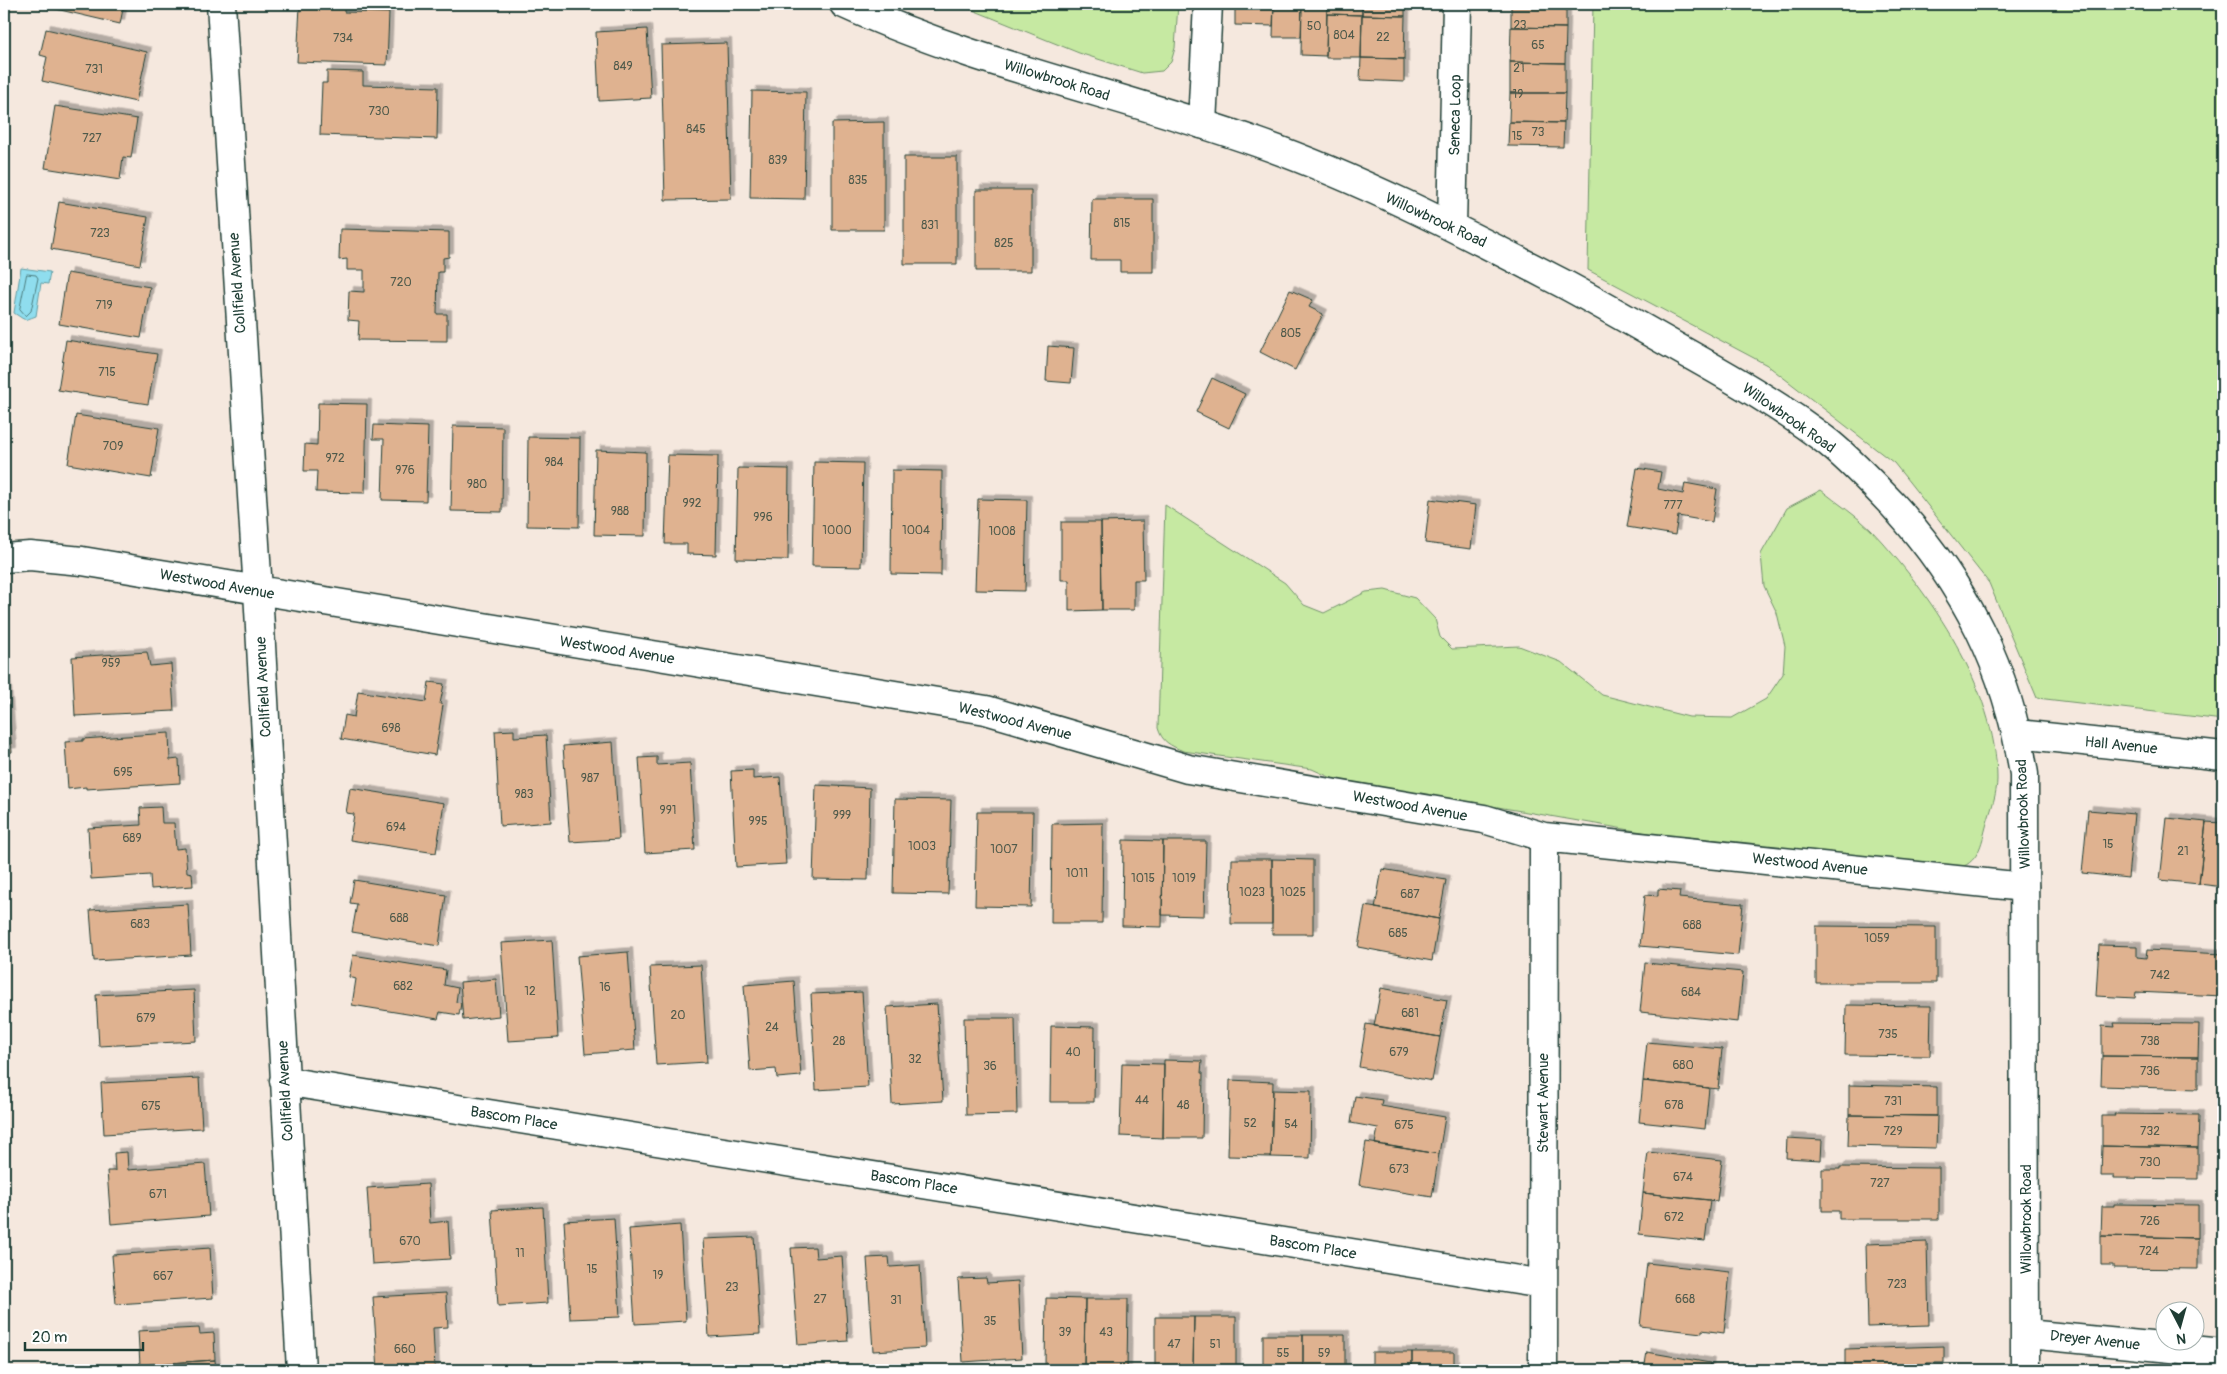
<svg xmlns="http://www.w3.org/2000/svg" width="2227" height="1374" font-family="Pangolin,sans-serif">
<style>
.green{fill:#c6e9a2;stroke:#72936b}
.water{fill:#8fddee;stroke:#629da4}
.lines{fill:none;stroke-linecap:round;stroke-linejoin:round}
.shore{stroke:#4c7d7e;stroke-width:1}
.building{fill:#dfb290;stroke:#1f3d34;filter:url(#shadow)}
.minor-casing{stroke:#1f3d34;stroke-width:31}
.tertiary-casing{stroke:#1f3d34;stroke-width:31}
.minor{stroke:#fff;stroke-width:28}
.tertiary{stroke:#fff;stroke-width:28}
.labels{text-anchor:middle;stroke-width:5;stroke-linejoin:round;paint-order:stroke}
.number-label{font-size:12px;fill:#4f5a4b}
.street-label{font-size:15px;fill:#1f3d34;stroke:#fff}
</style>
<defs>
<filter id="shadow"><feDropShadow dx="4.5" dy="-4.5" stdDeviation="0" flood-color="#0004"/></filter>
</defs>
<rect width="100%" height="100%" fill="#f5e8de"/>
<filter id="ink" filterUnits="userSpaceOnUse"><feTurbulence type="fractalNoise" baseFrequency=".02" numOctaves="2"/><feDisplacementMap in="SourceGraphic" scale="10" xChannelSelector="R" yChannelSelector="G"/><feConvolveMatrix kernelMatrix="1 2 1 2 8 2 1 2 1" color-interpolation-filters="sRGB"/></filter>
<g filter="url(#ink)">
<path class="green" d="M958 4H1178L1175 48 1171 62 1162 71 1142 73 1079 53Z
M1593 4H2223V720L2037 698 1989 583 1894 463 1767 365 1588 270Z
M1821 490C1837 503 1856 515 1871 530 1930 592 1997 690 1997 779 1997 794 1991 809 1987 823 1981 845 1979 864 1955 869L1665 836 1446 798 1343 783 1312 769 1183 751C1170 745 1162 742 1158 728L1165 505 1285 583 1304 605 1324 613 1366 592 1385 590 1415 598 1435 619 1440 637 1452 649 1519 646 1561 662 1602 695 1689 717 1732 718 1766 699 1783 674 1785 646 1777 613 1764 586 1761 554 1787 508Z"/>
<path class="water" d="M21 268 50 272 48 284 41 283 36 316C22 321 27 321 14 313Z"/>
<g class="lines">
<path class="shore" d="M27 274 36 275 38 278 31 311 26 316 20 309Z"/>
</g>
<path class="building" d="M39 4H124L120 24 39 5Z
M1235 4H1274L1273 26 1235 25Z
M1274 4H1302L1301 37H1273Z
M1302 4H1327L1326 56 1301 55Z
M1327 4H1362V15L1327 14Z
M1362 4H1405V16L1362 15Z
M1511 4H1566V28L1511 27Z
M300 6 344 7V12L389 13 387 65 297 62Z
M1327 14 1362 15 1361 58H1326Z
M1362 15 1405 16 1404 59 1361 58Z
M1511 27 1566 28 1565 63 1510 62Z
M46 29 147 52 136 102 42 81 47 57 40 55Z
M647 29 651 98 599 101 596 32Z
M727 43 731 199 665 200 661 45Z
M1361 58 1404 59V82L1360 80Z
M1510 62 1565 63V93H1510Z
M327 71 363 72V85L438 87 437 139 320 135 322 83H327Z
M752 91 806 92 804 199 750 198Z
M1510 93H1565L1564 123 1509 122Z
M55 106 137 119 131 158 123 157 120 180 45 168Z
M884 122V230H832V123Z
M1509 122 1564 123 1563 147 1508 146Z
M904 157H957V264H904Z
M976 190H1031V271H976Z
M1092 199H1153V272H1120V260H1091Z
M59 202 148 217 140 265 51 249Z
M340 229 449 232V257L443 258V272H438L437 314H447V341L358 340 359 321 348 320 349 291 364 292V270H347V259L339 260Z
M67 273 150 287 141 338 59 324Z
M1290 290 1313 300 1309 307 1323 314 1295 370 1260 352Z
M66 340 157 354 148 404 58 390Z
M1048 346 1074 348 1071 383 1046 381Z
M1212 378 1245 394 1229 428 1196 412Z
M318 403 367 404 365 493 316 492 317 471H304L305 444 317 445Z
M76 415 159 428 151 478 68 464Z
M374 425 428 427 426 501 382 500 384 439H373Z
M453 426 503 427 502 512 451 511Z
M528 437 580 438 579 527 527 526Z
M596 450 646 452 645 536 594 535Z
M668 455 718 456 716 555 687 554V544H665Z
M814 462 863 463 861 567 812 566Z
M738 468 789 469 788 560 736 559Z
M1637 468 1661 472 1658 489 1683 494 1685 483 1717 489 1712 522 1678 516 1675 535 1627 527Z
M892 470 942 471 941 575 891 574Z
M978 499 1027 500 1025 591 975 590Z
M1430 499 1476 505 1471 549 1425 543Z
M1143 521 1144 580H1134V610H1102L1101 522Z
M1061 522H1101L1102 610 1069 611V580H1061Z
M147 652 150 666 171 664 174 711 75 716 72 657Z
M4 656 12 752 4 753Z
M429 682 444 684 440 704 443 705 435 755 341 739 345 715 354 717 358 691 426 702Z
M514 730V737L546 735 551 822 500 826 495 731Z
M169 733 170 760 179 759 180 783 86 789V787L68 789 65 742 83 741V739Z
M613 742 619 839 570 842 563 746Z
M657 757V765L690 763 695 850 645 853 639 758Z
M753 770V779L780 777 786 864 736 867 731 771Z
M816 785 870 788 868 880 813 879Z
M350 788 444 803 436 853 350 840 354 814 346 813Z
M895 799 951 800 948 894 893 893Z
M161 807 162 823H174L176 849 185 848 187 872 192 873 193 886 151 889 150 875 91 879 88 828 141 825 140 808Z
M2088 810 2134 814 2128 878 2082 873Z
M977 812H1033L1031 907 975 906Z
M2167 818 2206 822 2199 884 2160 880Z
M2206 822 2223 823V887L2199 884Z
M1103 823 1102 923H1051L1052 824Z
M1123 840 1163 841 1162 927 1122 926Z
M1163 841H1206L1204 916 1162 915Z
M1232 859H1272V924H1231Z
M1272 859 1313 860V934H1272Z
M1382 869 1446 880 1439 919 1375 908Z
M354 880 446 895 439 946 352 932 357 904 350 903Z
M1658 889 1680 891 1679 898 1743 904 1738 955 1640 946 1645 895 1658 896Z
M188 904 191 955 94 961 90 910Z
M1365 906 1439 919 1432 961 1358 947Z
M1816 926 1936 927V983H1816Z
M552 940 558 1038 508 1041 501 943Z
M2099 945 2137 946V957L2146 958 2147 950 2223 954V996L2136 992 2135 998 2096 996Z
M628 952 635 1050 585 1054 577 956Z
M353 955 446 970 444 985 458 988 456 1002 461 1003 459 1015 440 1012 438 1019 352 1005 356 979 349 977Z
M1645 963 1743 972 1738 1022 1640 1012Z
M701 965 707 1062 656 1065 650 967Z
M496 979 499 1016 463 1020 460 982Z
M794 981 801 1076 777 1078 776 1069 750 1071 744 985Z
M1381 988 1447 1000 1440 1037 1374 1026Z
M194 990 196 1041 99 1046 96 995Z
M862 992 868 1087 816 1090 811 994Z
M937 1004 943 1101 892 1104 887 1007Z
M1846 1005 1931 1006 1930 1056 1845 1055Z
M964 1018H1015L1017 1114 966 1115Z
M2114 1023 2199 1024 2198 1057 2102 1056V1026L2115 1027Z
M1366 1024 1440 1037 1432 1081 1359 1067Z
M1051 1026 1095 1027 1094 1102H1050Z
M1647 1042 1722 1049 1718 1089 1643 1081Z
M2102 1056 2198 1057V1089L2101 1086Z
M1164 1060 1202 1061 1201 1073H1203L1202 1138H1163Z
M1122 1063 1164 1064 1163 1138 1120 1136Z
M199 1078 202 1128 104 1134 101 1083Z
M1230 1080 1273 1082 1271 1157 1228 1156Z
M1643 1081 1709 1088 1705 1129 1639 1122Z
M1849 1085 1937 1087V1116L1849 1115Z
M1273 1090 1311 1091 1310 1158 1271 1157Z
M1355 1096 1382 1100 1381 1106 1445 1117 1439 1154 1375 1144 1378 1128 1351 1123Z
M2114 1114 2199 1115 2198 1148 2102 1146V1116H2115Z
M1849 1115 1937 1116 1936 1148 1848 1146Z
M1787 1138 1822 1140 1821 1160 1786 1158Z
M1366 1142 1439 1154 1432 1197 1359 1185Z
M2102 1146 2198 1148V1179L2114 1178V1176H2101Z
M127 1152 128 1170 205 1164 209 1216 111 1224 107 1171H115L114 1153Z
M1648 1152 1722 1160 1717 1201 1643 1193Z
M1840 1167 1939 1168V1219H1839V1211H1822V1169H1840Z
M428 1184 430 1223 448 1221 450 1259 372 1264 367 1188Z
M1643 1193 1710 1200 1705 1241 1639 1234Z
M2114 1204 2198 1205V1238L2101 1236 2102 1206H2114Z
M543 1207 548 1303 498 1306 492 1210Z
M614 1218 620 1317 570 1319 564 1221Z
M680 1225 686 1321 635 1324 629 1229Z
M2101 1236 2198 1238V1269L2113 1268V1265H2101Z
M754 1237 760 1334 709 1337 703 1239Z
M1927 1242 1929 1325 1868 1327 1866 1244Z
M815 1247 816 1258 842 1256 848 1341 798 1345 791 1248Z
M210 1248 213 1298 116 1304 112 1255Z
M889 1257 890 1267 920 1265 925 1348 873 1351 867 1258Z
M1647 1263 1730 1272 1724 1333 1702 1330V1333L1640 1326Z
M986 1278 987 1283 1018 1281 1022 1358 963 1362 958 1279Z
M446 1293 448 1327 433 1328 435 1370H378L373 1297Z
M1046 1298 1085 1299 1084 1365H1045Z
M1085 1299H1128L1127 1370H1084Z
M1155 1317H1194L1193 1370H1155Z
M1194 1317H1236V1370H1193Z
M199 1328 200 1334 214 1333 215 1360 140 1365 138 1331Z
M1263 1335H1303V1370H1263Z
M1303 1335H1345V1370H1303Z
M1944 1346V1363H1927V1370H1845V1349Z
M1372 1352H1412V1370H1372Z
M1412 1352H1454V1370H1412Z
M1647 1352 1710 1363 1709 1370H1644Z
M215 1360 216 1370H141L140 1365Z"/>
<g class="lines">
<defs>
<path id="minor" d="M221 4 258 591 301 1370
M1202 124 1208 4
M1452 226 1457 4
M4 558 30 556 82 561 986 710 1188 769 1484 819 1544 837 2024 887
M2018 734 2223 756
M284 1081 1543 1284
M2026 1334 2223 1353
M1543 1370 1544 837"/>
<path id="tertiary" d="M844 4C977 65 1121 94 1259 143 1364 180 1463 232 1562 283 1603 305 1644 329 1685 352 1735 380 1784 408 1829 443 1852 462 1873 484 1893 505 1965 584 2008 669 2024 774L2025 1370"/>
</defs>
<use href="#minor" class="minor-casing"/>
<use href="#tertiary" class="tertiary-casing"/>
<use href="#minor" class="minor"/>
<use href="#tertiary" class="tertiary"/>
</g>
</g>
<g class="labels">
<g class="number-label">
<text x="1520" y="29">23</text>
<text x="1314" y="30">50</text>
<text x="1344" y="39">804</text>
<text x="1383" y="41">22</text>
<text x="343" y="42">734</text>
<text x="1538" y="49">65</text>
<text x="623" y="70">849</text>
<text x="1519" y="72">21</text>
<text x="94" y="73">731</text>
<text x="1518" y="98">19</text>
<text x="379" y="115">730</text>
<text x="696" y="133">845</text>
<text x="1538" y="136">73</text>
<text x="1517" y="140">15</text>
<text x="92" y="142">727</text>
<text x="778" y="164">839</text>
<text x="858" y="184">835</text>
<text x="1122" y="227">815</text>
<text x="930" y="229">831</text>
<text x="100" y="237">723</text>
<text x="1004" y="247">825</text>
<text x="401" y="286">720</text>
<text x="104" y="309">719</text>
<text x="1291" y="337">805</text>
<text x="107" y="376">715</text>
<text x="113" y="450">709</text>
<text x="335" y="462">972</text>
<text x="554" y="466">984</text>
<text x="405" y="474">976</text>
<text x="477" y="488">980</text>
<text x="692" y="507">992</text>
<text x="1673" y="509">777</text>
<text x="620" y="515">988</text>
<text x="763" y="521">996</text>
<text x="837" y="534">1000</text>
<text x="916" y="534">1004</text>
<text x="1002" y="535">1008</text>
<text x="111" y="667">959</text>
<text x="391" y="732">698</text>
<text x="123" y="776">695</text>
<text x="590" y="782">987</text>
<text x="524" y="798">983</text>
<text x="668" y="814">991</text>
<text x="842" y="819">999</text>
<text x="758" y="825">995</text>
<text x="396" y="831">694</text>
<text x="132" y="842">689</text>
<text x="2108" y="848">15</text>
<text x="922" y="850">1003</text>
<text x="1004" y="853">1007</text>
<text x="2183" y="855">21</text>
<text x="1077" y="877">1011</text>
<text x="1143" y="882">1015</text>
<text x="1184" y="882">1019</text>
<text x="1252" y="896">1023</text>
<text x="1293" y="896">1025</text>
<text x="1410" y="898">687</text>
<text x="399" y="922">688</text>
<text x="140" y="928">683</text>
<text x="1692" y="929">688</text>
<text x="1398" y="937">685</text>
<text x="1877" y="942">1059</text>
<text x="2160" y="979">742</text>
<text x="403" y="990">682</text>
<text x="605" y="991">16</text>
<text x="530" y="995">12</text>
<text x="1691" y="996">684</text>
<text x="1410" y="1017">681</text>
<text x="678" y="1019">20</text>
<text x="146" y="1022">679</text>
<text x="772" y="1031">24</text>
<text x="1888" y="1038">735</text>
<text x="839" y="1045">28</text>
<text x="2150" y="1045">738</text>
<text x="1073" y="1056">40</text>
<text x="1399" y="1056">679</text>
<text x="915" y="1063">32</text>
<text x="1683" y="1069">680</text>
<text x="990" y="1070">36</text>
<text x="2150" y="1075">736</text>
<text x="1142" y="1104">44</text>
<text x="1893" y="1105">731</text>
<text x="1183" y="1109">48</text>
<text x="1674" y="1109">678</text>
<text x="151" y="1110">675</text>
<text x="1250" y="1127">52</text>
<text x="1291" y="1128">54</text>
<text x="1404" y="1129">675</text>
<text x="1893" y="1135">729</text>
<text x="2150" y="1135">732</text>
<text x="2150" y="1166">730</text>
<text x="1399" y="1173">673</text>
<text x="1683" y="1181">674</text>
<text x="1880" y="1187">727</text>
<text x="158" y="1198">671</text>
<text x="1674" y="1221">672</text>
<text x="2150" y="1225">726</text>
<text x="410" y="1245">670</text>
<text x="2149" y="1255">724</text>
<text x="520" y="1257">11</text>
<text x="592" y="1273">15</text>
<text x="658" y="1279">19</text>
<text x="163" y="1280">667</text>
<text x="1897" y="1288">723</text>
<text x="732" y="1291">23</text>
<text x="820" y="1303">27</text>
<text x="1685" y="1303">668</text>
<text x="896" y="1304">31</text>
<text x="990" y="1325">35</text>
<text x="1065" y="1336">39</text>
<text x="1106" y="1336">43</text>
<text x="1174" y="1348">47</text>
<text x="1215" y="1348">51</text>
<text x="405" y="1353">660</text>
<text x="1283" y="1357">55</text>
<text x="1324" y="1357">59</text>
</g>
<g class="street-label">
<text transform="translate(1057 80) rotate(17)" y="5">Willowbrook Road</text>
<text transform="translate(1455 115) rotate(-89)" y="5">Seneca Loop</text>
<text transform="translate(1436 220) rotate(25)" y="5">Willowbrook Road</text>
<text transform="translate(237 283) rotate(-94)" y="5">Collfield Avenue</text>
<text transform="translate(1789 418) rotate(35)" y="5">Willowbrook Road</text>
<text transform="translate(217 584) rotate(10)" y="5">Westwood Avenue</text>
<text transform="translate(617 650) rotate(9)" y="5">Westwood Avenue</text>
<text transform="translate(263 687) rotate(-93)" y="5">Collfield Avenue</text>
<text transform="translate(1015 721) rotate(14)" y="5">Westwood Avenue</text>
<text transform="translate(2121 745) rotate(6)" y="5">Hall Avenue</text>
<text transform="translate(1410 806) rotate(10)" y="5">Westwood Avenue</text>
<text transform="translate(2023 814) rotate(-92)" y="5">Willowbrook Road</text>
<text transform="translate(1810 864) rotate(6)" y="5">Westwood Avenue</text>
<text transform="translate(285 1091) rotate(-93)" y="5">Collfield Avenue</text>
<text transform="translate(1543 1103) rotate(-90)" y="5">Stewart Avenue</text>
<text transform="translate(514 1118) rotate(9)" y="5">Bascom Place</text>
<text transform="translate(914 1182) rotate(9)" y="5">Bascom Place</text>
<text transform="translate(2026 1219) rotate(-90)" y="5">Willowbrook Road</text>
<text transform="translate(1313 1247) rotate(9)" y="5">Bascom Place</text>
<text transform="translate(2095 1340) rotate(6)" y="5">Dreyer Avenue</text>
</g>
</g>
<rect width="2227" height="1374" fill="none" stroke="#fff" stroke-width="20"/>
<rect x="10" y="10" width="2207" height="1354" fill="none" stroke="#1f3d34" stroke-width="2" filter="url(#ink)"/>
<g transform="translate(2180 1326) rotate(174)"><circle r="24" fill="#ffffff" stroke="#a5b1ae"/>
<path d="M0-4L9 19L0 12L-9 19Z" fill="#1f3d34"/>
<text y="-8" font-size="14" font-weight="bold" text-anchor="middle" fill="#1f3d34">N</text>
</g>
<path d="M25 1342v8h118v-8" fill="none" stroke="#1f3d34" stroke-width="2.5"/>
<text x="32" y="1342" font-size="15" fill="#1f3d34" stroke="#ffffff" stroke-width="4" paint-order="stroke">20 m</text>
</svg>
